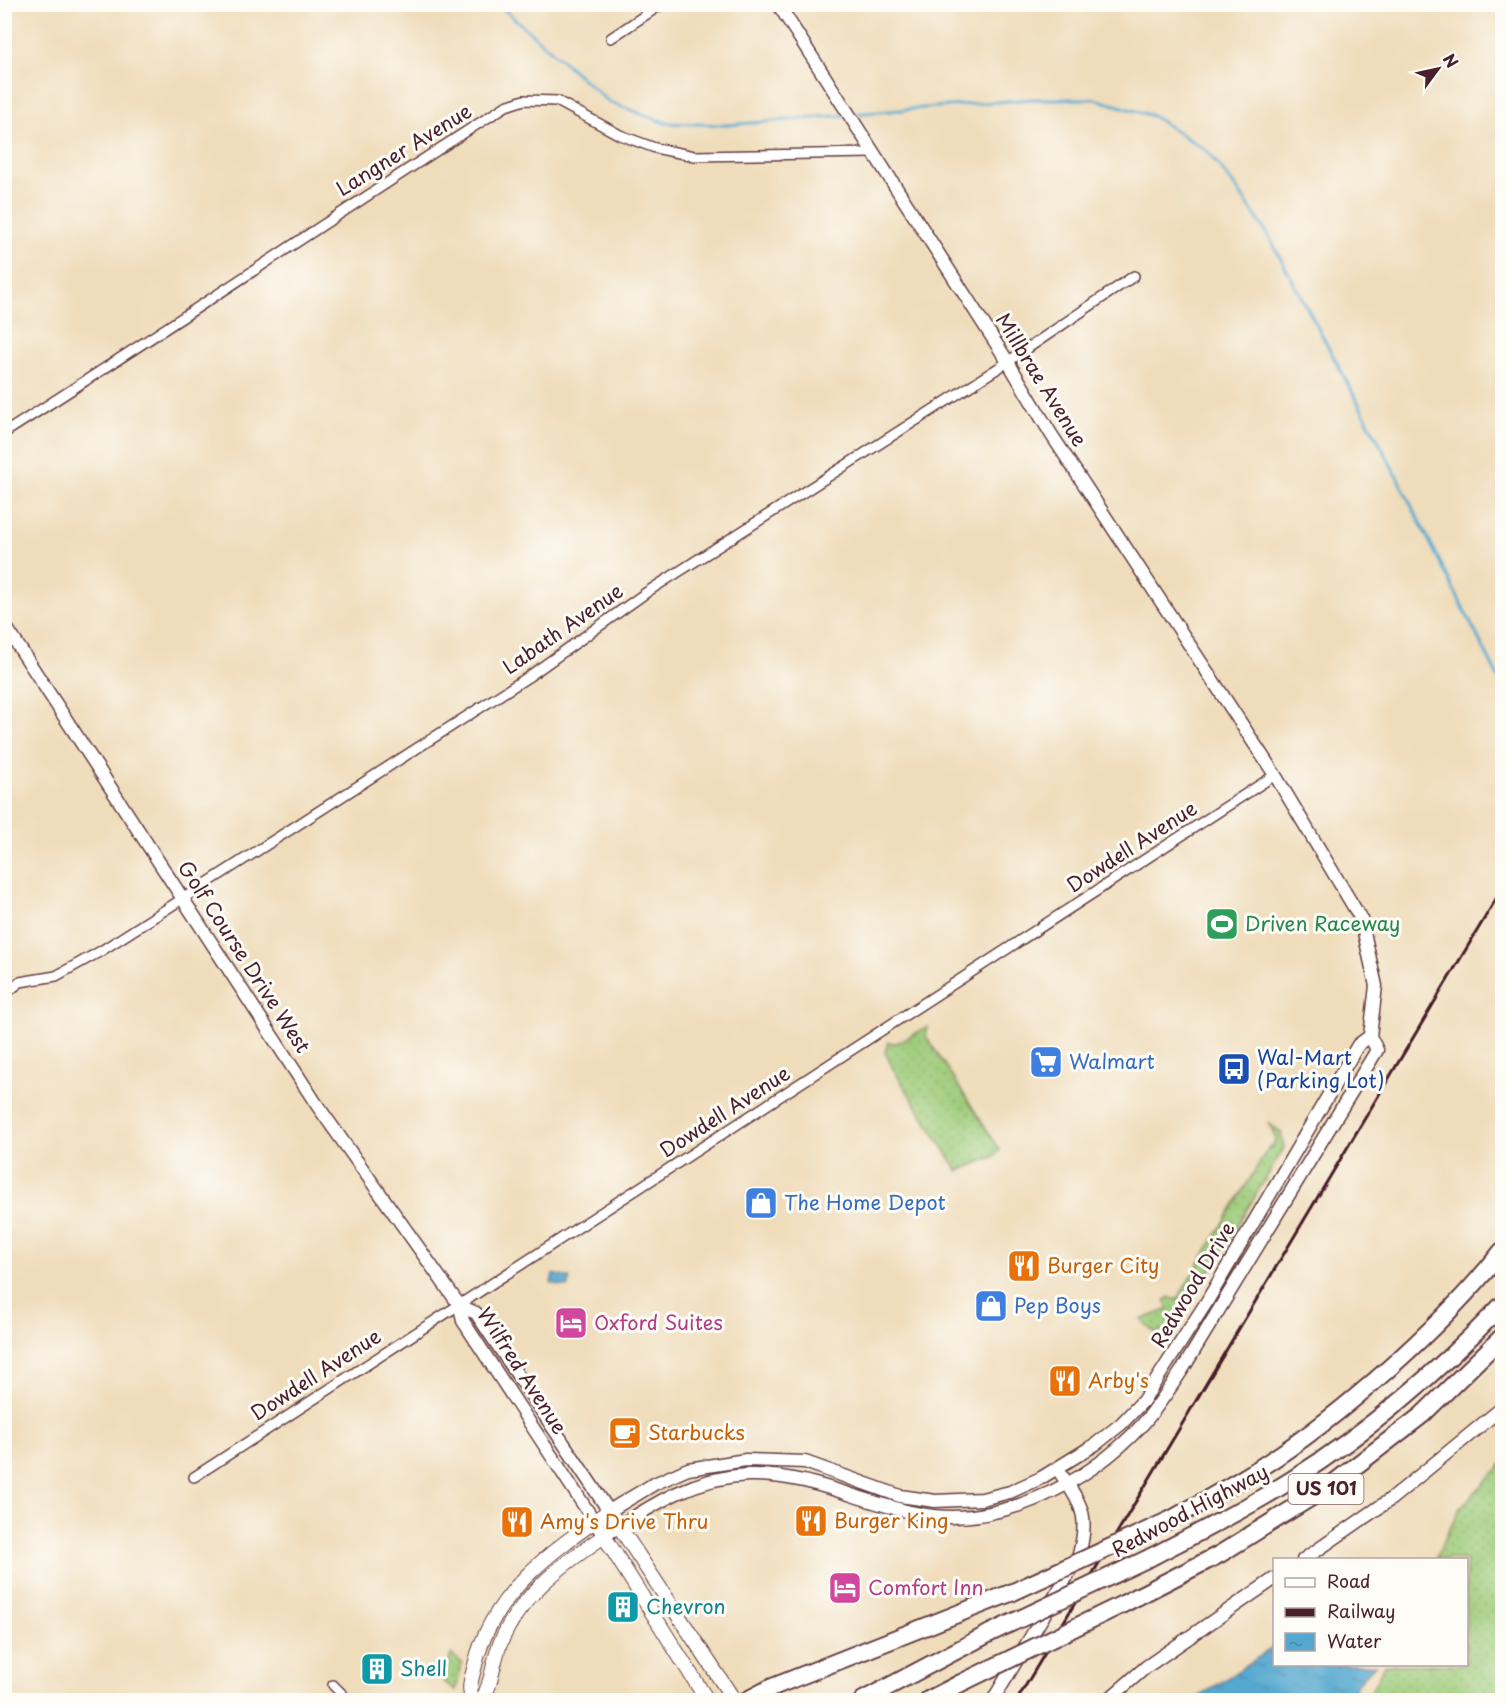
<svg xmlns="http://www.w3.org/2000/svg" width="1507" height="1705" font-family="'Playpen Sans',sans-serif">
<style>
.grass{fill:url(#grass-dots);stroke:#747452;stroke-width:1.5}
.water{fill:url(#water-ripples);stroke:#4f647d;stroke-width:1.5}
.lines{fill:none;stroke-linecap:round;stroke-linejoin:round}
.stream{stroke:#54a8cf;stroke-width:3}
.street-casing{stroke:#633b40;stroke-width:12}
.secondary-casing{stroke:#633b40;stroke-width:15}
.primary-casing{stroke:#633b40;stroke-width:16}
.highway-casing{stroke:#633b40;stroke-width:20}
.street{stroke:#fff;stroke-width:9}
.secondary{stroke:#fff;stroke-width:12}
.primary{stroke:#fff;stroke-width:14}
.highway{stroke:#fff;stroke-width:16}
.rail{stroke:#4a1f2b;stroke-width:3}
.highway-bridge-casing{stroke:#633b40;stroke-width:20;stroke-linecap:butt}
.highway-bridge{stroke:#fff;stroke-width:16}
.labels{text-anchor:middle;stroke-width:6;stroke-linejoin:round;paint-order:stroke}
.shield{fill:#fdfcf7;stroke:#806168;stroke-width:1.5}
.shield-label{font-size:18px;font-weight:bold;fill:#4a1f2b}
.street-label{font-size:20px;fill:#4a1f2b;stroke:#fdfcf7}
.leisure-label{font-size:20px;fill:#27864d;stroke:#fdfcf7;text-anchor:start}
.transit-label{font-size:20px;fill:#164399;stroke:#fdfcf7;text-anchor:start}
.shop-label{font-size:20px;fill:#366cbe;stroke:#fdfcf7;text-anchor:start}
.food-label{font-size:20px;fill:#c56008;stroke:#fdfcf7;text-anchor:start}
.hotel-label{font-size:20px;fill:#b23c85;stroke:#fdfcf7;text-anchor:start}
.culture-label{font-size:20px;fill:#0d838f;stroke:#fdfcf7;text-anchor:start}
</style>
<defs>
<pattern id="grass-dots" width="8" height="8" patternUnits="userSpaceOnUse" patternTransform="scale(1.5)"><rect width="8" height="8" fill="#9dca78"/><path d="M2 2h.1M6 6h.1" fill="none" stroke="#89ad68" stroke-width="1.8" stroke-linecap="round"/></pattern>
<pattern id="water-ripples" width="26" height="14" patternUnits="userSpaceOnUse" patternTransform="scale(1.5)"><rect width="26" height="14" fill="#54a8cf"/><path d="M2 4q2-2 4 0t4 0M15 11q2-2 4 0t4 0" fill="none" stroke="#4888a8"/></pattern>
</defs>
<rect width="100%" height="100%" fill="#fdfcf7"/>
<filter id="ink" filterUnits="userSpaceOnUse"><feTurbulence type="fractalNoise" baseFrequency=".0167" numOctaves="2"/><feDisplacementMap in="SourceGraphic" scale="12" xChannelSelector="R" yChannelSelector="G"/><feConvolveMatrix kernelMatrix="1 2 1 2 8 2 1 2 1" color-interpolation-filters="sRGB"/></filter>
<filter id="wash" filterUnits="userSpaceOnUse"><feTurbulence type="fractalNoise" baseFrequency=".008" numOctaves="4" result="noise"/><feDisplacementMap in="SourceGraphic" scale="24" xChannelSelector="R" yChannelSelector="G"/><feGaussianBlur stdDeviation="1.35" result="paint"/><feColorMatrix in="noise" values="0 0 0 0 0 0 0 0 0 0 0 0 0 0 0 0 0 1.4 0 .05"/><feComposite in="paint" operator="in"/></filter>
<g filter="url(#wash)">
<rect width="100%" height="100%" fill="#efdcba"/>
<path class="grass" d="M928 1027 926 1036 1000 1150 993 1157 958 1171 893 1069 885 1052 888 1042 897 1043Z
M1268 1123 1281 1132 1284 1148 1174 1331H1159L1157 1334 1141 1320 1169 1309 1165 1300 1169 1297 1177 1300 1269 1147H1273L1276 1138Z
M1502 1464V1700H1367L1384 1665 1466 1664V1560L1435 1559 1460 1508Z
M451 1654 462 1663 456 1690 443 1682Z"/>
<path class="water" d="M553 1274 570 1278 568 1287 551 1283Z
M1274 1647V1664L1375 1665 1357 1684 1350 1700H1194Z"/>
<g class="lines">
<path class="stream" d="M498 4 609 102 666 123 727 125 846 115
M853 114 1032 99H1095L1153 116 1207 151 1237 189 1267 233 1385 453 1502 685"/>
</g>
</g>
<g filter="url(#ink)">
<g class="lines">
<defs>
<path id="street" d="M611 38 662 4
M4 433C173 326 338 213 506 106L524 100 557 101 620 135 655 148 694 156 873 153
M4 995 20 982 56 976 101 951 528 677 647 592 1003 365 1134 276
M194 1477 1275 775
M333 1685 348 1700"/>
<path id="secondary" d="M4 624 317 1105 460 1306 463 1321 604 1536C651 1506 690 1478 748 1475 807 1473 857 1501 915 1513 996 1531 1087 1484 1142 1425 1158 1407 1171 1387 1184 1367L1377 1050 1370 1036 1376 986 1361 919 1275 775 1051 434 1008 362 778 4
M460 1306 476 1313 609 1511 654 1484 688 1469 746 1460 805 1462 900 1496 935 1501 982 1499 1010 1492 1041 1478 1096 1444 1121 1424 1143 1401 1206 1303 1358 1045 1370 1036
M1303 1560 1391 1499 1502 1408
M993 1700 1078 1558C1091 1513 1081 1505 1057 1468
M1108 1700 1146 1667 1274 1579"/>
<path id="primary" d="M473 1700C467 1688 472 1678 475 1665 492 1592 552 1551 609 1511L734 1700
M482 1700C492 1685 493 1661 500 1644 520 1595 562 1565 604 1536L707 1700"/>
<path id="highway" d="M1172 1519C1200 1503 1228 1488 1255 1471 1338 1419 1442 1327 1502 1251
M1149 1558C1198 1533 1247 1508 1293 1479 1369 1431 1440 1370 1502 1305
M1123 1604 1220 1554 1331 1485 1422 1415 1502 1337
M747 1700 770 1688 1013 1592
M863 1700 990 1633
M928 1700 959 1684"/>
</defs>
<use href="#street" class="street-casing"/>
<use href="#secondary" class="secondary-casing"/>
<use href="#primary" class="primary-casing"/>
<use href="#highway" class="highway-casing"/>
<use href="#street" class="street"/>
<use href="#secondary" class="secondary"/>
<use href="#primary" class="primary"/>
<use href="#highway" class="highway"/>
<path class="rail" d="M1017 1700 1502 889"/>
<defs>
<path id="highway-bridge" d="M1013 1592 1172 1519
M990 1633 1149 1558
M959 1684 1123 1604"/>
</defs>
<use href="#highway-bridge" class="highway-bridge-casing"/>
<use href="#highway-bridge" class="highway-bridge"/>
</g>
</g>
<defs>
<symbol id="stadium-square" viewBox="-11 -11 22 22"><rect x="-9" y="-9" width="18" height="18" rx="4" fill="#2e9e5b" stroke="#fdfcf7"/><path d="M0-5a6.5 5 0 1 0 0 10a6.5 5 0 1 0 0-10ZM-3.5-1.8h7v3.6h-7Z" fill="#fff"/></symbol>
<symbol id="supermarket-square" viewBox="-11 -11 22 22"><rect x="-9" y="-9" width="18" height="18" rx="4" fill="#3f7fe0" stroke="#fdfcf7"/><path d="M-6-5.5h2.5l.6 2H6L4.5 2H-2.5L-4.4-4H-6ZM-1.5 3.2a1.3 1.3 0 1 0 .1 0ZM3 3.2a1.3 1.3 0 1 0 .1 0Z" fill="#fff"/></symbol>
<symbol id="bus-square" viewBox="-11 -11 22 22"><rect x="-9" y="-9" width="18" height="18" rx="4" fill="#1a4fb4" stroke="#fdfcf7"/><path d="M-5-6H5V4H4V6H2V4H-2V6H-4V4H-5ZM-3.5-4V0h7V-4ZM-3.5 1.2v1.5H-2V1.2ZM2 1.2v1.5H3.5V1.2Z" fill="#fff"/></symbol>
<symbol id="shop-square" viewBox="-11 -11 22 22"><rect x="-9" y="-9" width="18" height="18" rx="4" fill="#3f7fe0" stroke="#fdfcf7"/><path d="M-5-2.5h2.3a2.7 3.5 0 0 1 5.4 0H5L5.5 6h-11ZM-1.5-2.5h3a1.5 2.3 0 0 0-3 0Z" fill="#fff"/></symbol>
<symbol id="restaurant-square" viewBox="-11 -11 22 22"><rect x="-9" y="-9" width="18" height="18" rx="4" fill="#e8710a" stroke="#fdfcf7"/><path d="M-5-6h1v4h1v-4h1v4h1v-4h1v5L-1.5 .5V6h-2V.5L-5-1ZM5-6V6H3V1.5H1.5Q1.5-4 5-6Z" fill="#fff"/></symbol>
<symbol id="hotel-square" viewBox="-11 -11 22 22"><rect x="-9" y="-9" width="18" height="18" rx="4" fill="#d1479c" stroke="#fdfcf7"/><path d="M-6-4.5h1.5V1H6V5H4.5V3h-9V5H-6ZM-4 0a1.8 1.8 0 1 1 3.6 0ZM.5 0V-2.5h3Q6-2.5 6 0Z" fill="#fff"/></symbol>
<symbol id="cafe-square" viewBox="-11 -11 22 22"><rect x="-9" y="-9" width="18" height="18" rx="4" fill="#e8710a" stroke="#fdfcf7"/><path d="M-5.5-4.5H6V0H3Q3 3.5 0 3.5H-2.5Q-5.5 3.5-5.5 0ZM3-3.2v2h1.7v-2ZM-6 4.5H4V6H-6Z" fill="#fff"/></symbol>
<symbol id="building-square" viewBox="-11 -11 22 22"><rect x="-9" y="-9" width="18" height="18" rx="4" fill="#0f9aa8" stroke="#fdfcf7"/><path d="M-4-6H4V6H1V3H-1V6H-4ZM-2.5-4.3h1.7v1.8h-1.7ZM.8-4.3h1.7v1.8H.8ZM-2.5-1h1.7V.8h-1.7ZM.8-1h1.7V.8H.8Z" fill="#fff"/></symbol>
</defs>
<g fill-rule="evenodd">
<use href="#stadium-square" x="1203" y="905" width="38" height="38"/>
<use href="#supermarket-square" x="1027" y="1043" width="38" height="38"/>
<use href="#bus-square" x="1215" y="1050" width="38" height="38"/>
<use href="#shop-square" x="742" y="1184" width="38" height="38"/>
<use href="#restaurant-square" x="1005" y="1247" width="38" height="38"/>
<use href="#shop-square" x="972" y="1287" width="38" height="38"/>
<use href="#hotel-square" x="552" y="1304" width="38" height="38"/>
<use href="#restaurant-square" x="1046" y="1362" width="38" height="38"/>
<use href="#cafe-square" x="606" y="1414" width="38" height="38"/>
<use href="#restaurant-square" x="792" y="1502" width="38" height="38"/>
<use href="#restaurant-square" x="498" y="1503" width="38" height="38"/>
<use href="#hotel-square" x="826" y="1569" width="38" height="38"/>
<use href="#building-square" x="604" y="1588" width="38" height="38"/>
<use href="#building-square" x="358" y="1650" width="38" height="38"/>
</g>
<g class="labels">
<rect class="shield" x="1288.5" y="1474" width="75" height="30" rx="4.5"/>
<g class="shield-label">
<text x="1326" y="1495">US 101</text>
</g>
<g class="street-label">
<text transform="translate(404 150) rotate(-32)" y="7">Langner Avenue</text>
<text transform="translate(1041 380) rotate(58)" y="7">Millbrae Avenue</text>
<text transform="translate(563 629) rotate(-35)" y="7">Labath Avenue</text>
<text transform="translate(1132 847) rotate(-33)" y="7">Dowdell Avenue</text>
<text transform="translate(244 957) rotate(57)" y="7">Golf Course Drive West</text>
<text transform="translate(725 1112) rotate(-33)" y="7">Dowdell Avenue</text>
<text transform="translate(1193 1285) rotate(-59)" y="7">Redwood Drive</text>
<text transform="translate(522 1371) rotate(57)" y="7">Wilfred Avenue</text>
<text transform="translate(316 1375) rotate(-33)" y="7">Dowdell Avenue</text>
<text transform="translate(1190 1511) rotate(-28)" y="7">Redwood Highway</text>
</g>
<g class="leisure-label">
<text x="1245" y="931">Driven Raceway</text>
</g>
<g class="transit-label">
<text x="1257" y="1065">Wal-Mart<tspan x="1257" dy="23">(Parking Lot)</tspan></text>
</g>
<g class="shop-label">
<text x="1069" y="1069">Walmart</text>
<text x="784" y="1210">The Home Depot</text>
<text x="1014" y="1313">Pep Boys</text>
</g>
<g class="food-label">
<text x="1047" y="1273">Burger City</text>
<text x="1088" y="1388">Arby's</text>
<text x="648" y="1440">Starbucks</text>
<text x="834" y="1528">Burger King</text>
<text x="540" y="1529">Amy's Drive Thru</text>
</g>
<g class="hotel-label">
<text x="594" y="1330">Oxford Suites</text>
<text x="868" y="1595">Comfort Inn</text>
</g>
<g class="culture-label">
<text x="646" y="1614">Chevron</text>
<text x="400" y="1676">Shell</text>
</g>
</g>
<rect width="1507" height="1705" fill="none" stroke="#fdfcf7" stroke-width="24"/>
<rect x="1273" y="1558" width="195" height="108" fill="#fdfcf7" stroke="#b5a4a5" stroke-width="1.5"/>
<rect x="1285" y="1578" width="30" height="9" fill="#ffffff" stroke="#b5a4a5" stroke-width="1.5"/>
<text x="1327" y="1588" font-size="18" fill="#4a1f2b">Road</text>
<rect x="1285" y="1608" width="30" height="9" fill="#4a1f2b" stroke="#b5a4a5" stroke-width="1.5"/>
<text x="1327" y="1618" font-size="18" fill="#4a1f2b">Railway</text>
<rect x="1285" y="1633" width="30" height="18" fill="url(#water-ripples)" stroke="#b5a4a5" stroke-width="1.5"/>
<text x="1327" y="1648" font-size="18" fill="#4a1f2b">Water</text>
<g transform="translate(1438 69) rotate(57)" stroke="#fdfcf7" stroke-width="4.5" paint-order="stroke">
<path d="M0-4.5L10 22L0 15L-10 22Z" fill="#4a1f2b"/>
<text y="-9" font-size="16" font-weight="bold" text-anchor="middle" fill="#4a1f2b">N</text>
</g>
</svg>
